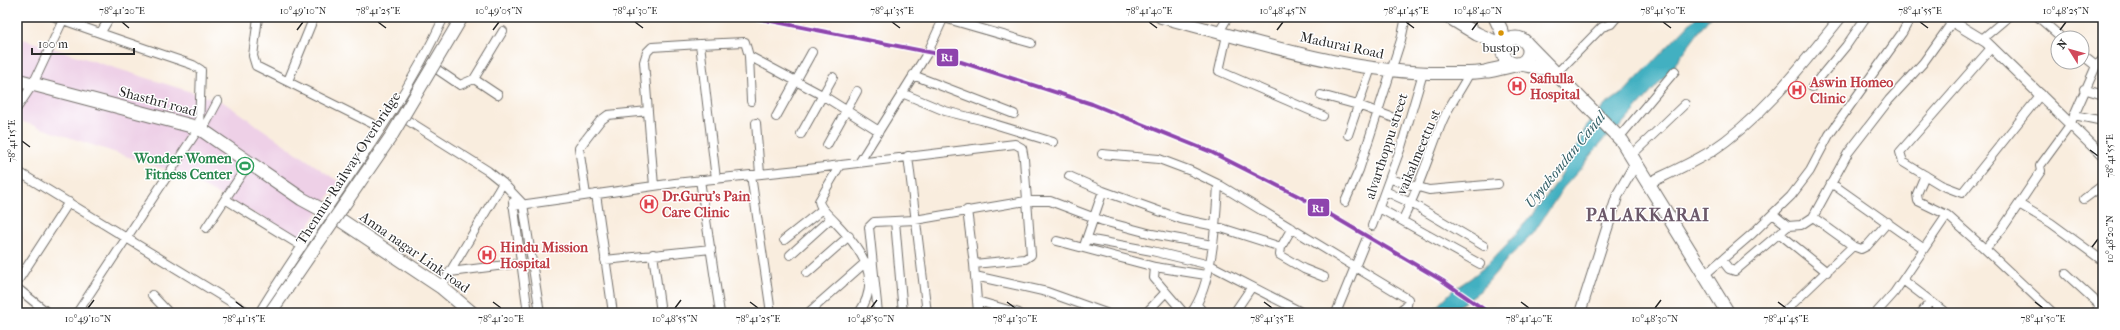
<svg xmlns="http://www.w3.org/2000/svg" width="2120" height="330" font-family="'IM FELL French Canon',serif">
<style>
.built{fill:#eed0e7}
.water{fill:#43b0c1;stroke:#376e76}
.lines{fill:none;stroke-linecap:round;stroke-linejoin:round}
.minor-tunnel{stroke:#d0c6ba;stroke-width:8;stroke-dasharray:8 4;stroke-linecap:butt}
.minor-casing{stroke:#736f6a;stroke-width:10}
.tertiary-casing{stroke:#736f6a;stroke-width:12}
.secondary-casing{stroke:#736f6a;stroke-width:14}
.primary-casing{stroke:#736f6a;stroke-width:15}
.minor{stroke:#fff;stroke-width:8}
.tertiary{stroke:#fff;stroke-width:10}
.secondary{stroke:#fff;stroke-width:12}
.primary{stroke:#fff;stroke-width:13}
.secondary-bridge-casing{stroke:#736f6a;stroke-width:14;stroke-linecap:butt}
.secondary-bridge{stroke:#fff;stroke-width:12}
.rail-1-casing{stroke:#fff;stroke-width:7}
.rail-1{stroke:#8e44ad;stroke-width:4}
.ticks{fill:none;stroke:#2b2b2b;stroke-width:1.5}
.bus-dot{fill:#d89406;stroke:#fff;stroke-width:1.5}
.labels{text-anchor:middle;stroke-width:3;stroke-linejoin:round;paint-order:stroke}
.bus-label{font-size:13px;fill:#2b2b2b;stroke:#fff}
.street-label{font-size:14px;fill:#2b2b2b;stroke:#fff}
.health-label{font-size:14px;font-weight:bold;fill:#be3a42;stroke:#fff;text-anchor:start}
.leisure-label{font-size:14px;font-weight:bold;fill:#27864d;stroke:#fff;text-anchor:end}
.water-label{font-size:15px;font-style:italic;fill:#356067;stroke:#fff}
.district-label{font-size:18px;font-weight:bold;letter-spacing:1px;fill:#6c596a;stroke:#fff}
.line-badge{stroke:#fff;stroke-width:1.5}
.badge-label{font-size:11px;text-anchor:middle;font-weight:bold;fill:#fff}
.neatline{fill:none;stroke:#2b2b2b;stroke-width:1.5}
.ticks-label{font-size:10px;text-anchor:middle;fill:#2b2b2b}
</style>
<rect width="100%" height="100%" fill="#fff"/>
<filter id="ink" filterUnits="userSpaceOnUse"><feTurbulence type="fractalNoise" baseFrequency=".025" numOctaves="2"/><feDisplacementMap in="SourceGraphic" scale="8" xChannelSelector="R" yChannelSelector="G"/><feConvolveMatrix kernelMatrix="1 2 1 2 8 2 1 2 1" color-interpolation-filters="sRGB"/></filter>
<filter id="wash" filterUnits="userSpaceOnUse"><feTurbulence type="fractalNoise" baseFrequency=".012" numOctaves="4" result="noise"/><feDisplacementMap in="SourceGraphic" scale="16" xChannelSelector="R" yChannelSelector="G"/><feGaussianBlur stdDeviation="0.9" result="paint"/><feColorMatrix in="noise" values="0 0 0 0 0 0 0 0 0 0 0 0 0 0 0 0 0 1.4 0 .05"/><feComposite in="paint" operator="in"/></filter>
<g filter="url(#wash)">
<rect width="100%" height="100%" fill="#f9edde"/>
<path class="built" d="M17 37 223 102 339 182 300 238 177 173 17 120Z"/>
<path class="water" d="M1696 17H1710L1670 71 1622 125 1603 140 1583 166 1563 188 1533 234 1509 257 1481 290 1449 313H1430L1453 290 1471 278 1488 264 1507 244 1533 214 1557 182 1580 141 1586 126 1604 106 1625 91Z"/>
</g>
<g filter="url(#ink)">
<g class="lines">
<path class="minor-tunnel" d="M1366 240 1372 226"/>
<defs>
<path id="minor" d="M55 17C101 34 147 49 193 65L201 70 199 128 77 313
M258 17 253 56 256 66 381 128
M2038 17 2062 38
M944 18 1031 43
M101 32 110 17
M1219 32 1228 17
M1227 35 1219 71 1323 116
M1982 39 2008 17
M700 44 745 42 749 56 751 101
M1992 47 1900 152 1903 162 1941 185 1962 193 2041 94
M2082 55 2096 66
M749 56 822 95 879 131
M435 68 460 85 474 79 503 31
M1561 69 1602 27 1611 24 1617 17
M913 75 1014 114
M474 79 498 95
M288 81 314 17
M1812 87 1846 46 1866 17
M2084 89 2103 95
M902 93 945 111 981 120 1053 142
M1321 95 1358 105 1394 118
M17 108 33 84 63 20
M2074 115 2103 121
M776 117 812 52
M407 120 488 171 503 183 523 204 540 313
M756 123 760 174
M202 131 218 101
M1623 133 1675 71
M801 134 833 77
M1348 135 1371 68
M827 145 857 91
M1637 150 1685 104
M1102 154 1159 159 1191 171 1218 184 1408 299 1407 305 1397 313
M908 156 927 313
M859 163 928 52 944 17
M840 165 819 201C820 209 831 217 836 223 861 249 883 278 859 313
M17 171 249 313
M751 175 771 313
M1925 175 1917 194 1918 201 1947 215
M1069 176 1103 191 1181 219 1215 226 1281 247
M1390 179 1429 190 1498 184
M700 180 720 313
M1831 183 1923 248
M654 186 644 62 647 52 652 47 700 44 716 179
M1385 191 1411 203 1484 246
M596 194 613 313
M586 195 579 148 600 121 608 115 648 111
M225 199 303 247
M2084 199 2103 185
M513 202 528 313
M1345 202 1359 170 1401 40 1406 17
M2019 204 2051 223 2103 261
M513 206 675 183 808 169 1015 144 1022 148 1024 159 1031 255 1025 259 974 264 978 313
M1379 208 1480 264
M967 210 974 264
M1773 214 1788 226
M1403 219C1419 188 1429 155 1442 122 1449 105 1461 90 1469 74
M895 221 903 313
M1372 226 1401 147 1423 73
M206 228 249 163
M1292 228 1281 247 1280 255 1304 269 1324 277
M1780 234 1827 272
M1087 239 1152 251 1210 265 1303 313
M784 240 823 209
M1057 241 1155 267 1154 278 1184 313
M1085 243 1103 191
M1853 246 1813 217 1848 153 1889 100 1923 63 1953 21
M1985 249 2053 313
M653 254 661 313
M790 255 831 218
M605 260 711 249
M1722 260 1729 269 1735 271 1788 226 1801 225 1813 217
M1155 267 1206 275
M1709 271 1752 234 1791 196 1810 171 1829 135 1902 33 1911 17
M450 272 521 263
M807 273 849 236
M2066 274 2101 306
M975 276 1047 292 1106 313
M1903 280 1946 313
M17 282 69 202
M441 287 503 183
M17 288 48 313
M152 295 169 313
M977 301 1019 313
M1197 305 1204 313
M259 313C319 213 395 123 444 17
M808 313 866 262
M878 313 869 227 874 222 915 220 1026 201H1050L1103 221 1152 234 1212 245
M1146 313 1166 292
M1191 313C1213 285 1216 220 1218 184
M1234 313 1251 288
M1336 313 1366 240
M1783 313 1853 246 1861 249 1867 246 1888 222
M1876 313 1894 293 1947 215 1985 249 1987 247 2002 229 2041 171 2040 166 2070 125 2096 66 2103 59
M1921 313 1930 302
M2094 313 2103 304"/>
<path id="tertiary" d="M1945 17 1986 42 2103 156
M1653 181C1672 172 1692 163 1710 152 1762 118 1802 65 1841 17
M1580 313 1618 194 1636 163"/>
<path id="secondary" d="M1161 17C1255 41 1349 74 1446 73 1461 73 1474 74 1488 71"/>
<path id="primary" d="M1449 17 1477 34 1504 46 1502 32 1495 17
M1503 51a13 13 0 1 1 26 0a13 13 0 1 1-26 0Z
M1526 43 1622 141 1728 313
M1488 71C1496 70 1516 64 1520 64 1530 65 1538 69 1549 68
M17 80 199 128 302 199 339 219 441 287 472 313"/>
</defs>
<use href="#minor" class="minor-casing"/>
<use href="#tertiary" class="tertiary-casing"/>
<use href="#secondary" class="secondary-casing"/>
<use href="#primary" class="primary-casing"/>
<use href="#minor" class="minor"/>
<use href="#tertiary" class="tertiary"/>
<use href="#secondary" class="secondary"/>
<use href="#primary" class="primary"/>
<defs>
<path id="secondary-bridge" d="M270 313 392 135 462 17"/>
</defs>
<use href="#secondary-bridge" class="secondary-bridge-casing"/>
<use href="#secondary-bridge" class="secondary-bridge"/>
<defs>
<path id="rail-1" d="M751 17 933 53 1092 104 1211 152 1302 198 1443 281 1489 313"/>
</defs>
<use href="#rail-1" class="rail-1-casing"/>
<use href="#rail-1" class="rail-1"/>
</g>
</g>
<path class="ticks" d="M122 22 129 28M378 22 386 28M635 22 643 28M892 22 900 28M1149 22 1157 28M1406 22 1414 28M1663 22 1671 28M1920 22 1928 28M297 30 303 22M493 30 499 22M1277 30 1283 22M1472 30 1478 22M2060 30 2066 22M22 141 30 147M2090 150 2098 156M2092 247 2098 239M236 302 244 308M493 302 501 308M750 302 758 308M1007 302 1015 308M1264 302 1272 308M1521 302 1529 308M1778 302 1786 308M2035 302 2043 308M88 308 94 300M675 308 681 300M871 308 877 300M1655 308 1661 300"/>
<defs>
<symbol id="hospital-ring" viewBox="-11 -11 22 22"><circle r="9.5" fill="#fff" stroke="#e0444e" stroke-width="1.5"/><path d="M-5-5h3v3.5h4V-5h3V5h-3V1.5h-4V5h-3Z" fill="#e0444e"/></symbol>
<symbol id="stadium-ring" viewBox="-11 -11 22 22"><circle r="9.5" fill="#fff" stroke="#2e9e5b" stroke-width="1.5"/><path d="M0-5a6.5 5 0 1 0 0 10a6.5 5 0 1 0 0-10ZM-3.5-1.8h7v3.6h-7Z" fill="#2e9e5b"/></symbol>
</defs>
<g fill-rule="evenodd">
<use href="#hospital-ring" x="1507" y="76" width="20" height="20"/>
<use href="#hospital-ring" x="1787" y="80" width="20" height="20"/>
<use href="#stadium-ring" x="235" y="156" width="20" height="20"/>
<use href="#hospital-ring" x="639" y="194" width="20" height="20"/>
<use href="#hospital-ring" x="477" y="245" width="20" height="20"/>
</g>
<circle class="bus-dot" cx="1501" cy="33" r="3.5"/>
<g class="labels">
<g class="bus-label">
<text x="1501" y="52">bustop</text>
</g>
<g class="street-label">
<text transform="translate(1342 45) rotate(12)" y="5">Madurai Road</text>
<text transform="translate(158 101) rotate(15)" y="5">Shasthri road</text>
<text transform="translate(1386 146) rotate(-72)" y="5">alvarthoppu street</text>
<text transform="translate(1418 152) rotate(-67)" y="5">vaikalmeettu st</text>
<text transform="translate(348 168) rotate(-57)" y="5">Thennur Railway Overbridge</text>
<text transform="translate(415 252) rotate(35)" y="5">Anna nagar Link road</text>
</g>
<g class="health-label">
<text x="1530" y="83">Safiulla<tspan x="1530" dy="16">Hospital</tspan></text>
<text x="1810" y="87">Aswin Homeo<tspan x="1810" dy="16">Clinic</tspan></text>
<text x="662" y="201">Dr.Guru's Pain<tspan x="662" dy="16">Care Clinic</tspan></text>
<text x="500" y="252">Hindu Mission<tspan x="500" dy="16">Hospital</tspan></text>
</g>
<g class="leisure-label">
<text x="232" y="163">Wonder Women<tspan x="232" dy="16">Fitness Center</tspan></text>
</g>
<g class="water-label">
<text transform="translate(1565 160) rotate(-51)" y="5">Uyyakondan Canal</text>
</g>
<g class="district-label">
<text x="1648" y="221">PALAKKARAI</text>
</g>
</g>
<g class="line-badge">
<rect x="936" y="48" width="23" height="19" rx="4" fill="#8e44ad"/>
<rect x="1307" y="198" width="23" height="19" rx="4" fill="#8e44ad"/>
</g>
<g class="badge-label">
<text x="947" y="61">R1</text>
<text x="1318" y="212">R1</text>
</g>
<rect width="2120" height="330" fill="none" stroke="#fff" stroke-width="44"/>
<g transform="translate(2070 50) rotate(307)"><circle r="19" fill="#ffffff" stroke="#aaaaaa"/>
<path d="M0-3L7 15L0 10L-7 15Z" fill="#d1495b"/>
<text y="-6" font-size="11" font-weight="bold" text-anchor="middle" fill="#2b2b2b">N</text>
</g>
<path d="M32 48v6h102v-6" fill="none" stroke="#2b2b2b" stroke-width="2"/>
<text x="38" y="48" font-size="12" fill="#2b2b2b" stroke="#ffffff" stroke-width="3" paint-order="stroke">100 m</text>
<rect x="22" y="22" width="2076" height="286" class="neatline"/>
<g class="ticks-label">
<text x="122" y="14">78°41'20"E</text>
<text x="303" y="14">10°49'10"N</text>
<text x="378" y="14">78°41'25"E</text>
<text x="499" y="14">10°49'05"N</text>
<text x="635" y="14">78°41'30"E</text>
<text x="892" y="14">78°41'35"E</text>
<text x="1149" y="14">78°41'40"E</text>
<text x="1283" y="14">10°48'45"N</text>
<text x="1406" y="14">78°41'45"E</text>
<text x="1478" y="14">10°48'40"N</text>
<text x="1663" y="14">78°41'50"E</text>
<text x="1920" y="14">78°41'55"E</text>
<text x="2066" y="14">10°48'25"N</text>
<text transform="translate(11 141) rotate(-90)" y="4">78°41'15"E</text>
<text transform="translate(2109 156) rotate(-90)" y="4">78°41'55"E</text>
<text transform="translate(2109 239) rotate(-90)" y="4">10°48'20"N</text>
<text x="88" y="322">10°49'10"N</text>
<text x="244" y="322">78°41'15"E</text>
<text x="501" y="322">78°41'20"E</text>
<text x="675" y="322">10°48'55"N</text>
<text x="758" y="322">78°41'25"E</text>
<text x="871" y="322">10°48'50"N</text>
<text x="1015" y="322">78°41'30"E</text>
<text x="1272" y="322">78°41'35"E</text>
<text x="1529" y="322">78°41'40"E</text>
<text x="1655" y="322">10°48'30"N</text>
<text x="1786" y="322">78°41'45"E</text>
<text x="2043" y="322">78°41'50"E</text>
</g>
</svg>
